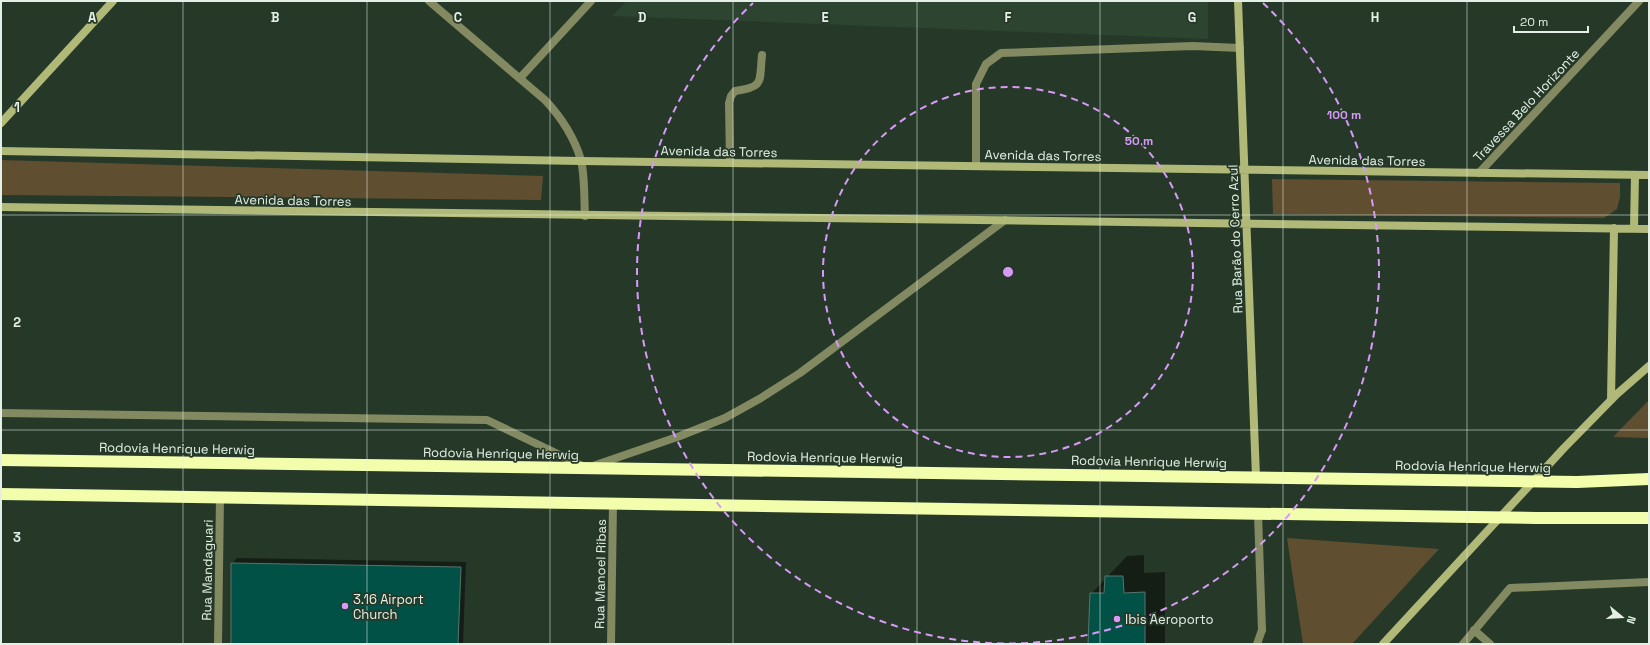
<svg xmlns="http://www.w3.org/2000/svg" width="1650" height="645" font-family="'Space Grotesk',sans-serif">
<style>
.built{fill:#2d4430}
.green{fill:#5f4e2f}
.shadow{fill:#0007}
.building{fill:#025147;stroke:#56756f}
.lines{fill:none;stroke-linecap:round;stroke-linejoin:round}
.lane{stroke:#838960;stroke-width:8}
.street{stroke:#838960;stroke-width:8}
.secondary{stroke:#b0b977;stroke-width:8}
.highway{stroke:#f3fead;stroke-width:12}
.highway-bridge{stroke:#f3fead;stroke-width:12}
.grid{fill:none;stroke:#e4f0e6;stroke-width:1;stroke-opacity:0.55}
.ring{fill:none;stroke:#d89af8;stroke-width:2;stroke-dasharray:7 5}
.poi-dot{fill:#d89af8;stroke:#263928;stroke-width:1.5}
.labels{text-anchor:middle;stroke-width:3.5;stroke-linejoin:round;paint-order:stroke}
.street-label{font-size:13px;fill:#e4f0e6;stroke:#263928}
.poi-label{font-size:13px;fill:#e4f0e6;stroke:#263928;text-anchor:start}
.grid-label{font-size:13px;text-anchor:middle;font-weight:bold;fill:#e4f0e6;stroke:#263928;stroke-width:3.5;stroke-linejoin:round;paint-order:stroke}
.centre{fill:#d89af8;stroke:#263928;stroke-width:2}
.ring-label{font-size:12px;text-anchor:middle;font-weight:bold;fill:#d89af8;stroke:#263928;stroke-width:3.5;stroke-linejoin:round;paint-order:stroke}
</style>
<rect width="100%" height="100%" fill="#263928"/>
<path class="built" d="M627 1H1208V39L612 16Z"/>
<path class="green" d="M1 160 543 176 541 200 1 195Z
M1272 179 1620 183V197L1617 209 1604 218 1273 214Z
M1649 400V438L1613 437Z
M1287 538 1439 549 1352 644H1303Z"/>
<path class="shadow" d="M1144 555V573L1165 572V644H1089L1091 594 1127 556Z
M237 558 466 562 463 644H232V564Z"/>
<path class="building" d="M231 563 461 567 458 644H231Z
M1105 576H1123L1124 593 1145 592V644H1088L1090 593H1104Z"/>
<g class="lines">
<path class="lane" d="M730 163 729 103 731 96 735 91C765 87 759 82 762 55
M976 166V84L986 64 1001 53 1193 46 1240 48
M1257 644 1262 630"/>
<path class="street" d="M429 1 545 100C561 117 574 137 581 160 585 177 584 199 585 216
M520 78 591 1
M1479 173 1639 1
M1 413 487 420 587 468 680 436 725 418 761 398 800 373 1005 220
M1258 514 1262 630
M1474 630 1490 644
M218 644 220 497
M611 644 613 503
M1463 644 1510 588 1649 582"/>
<path class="secondary" d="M1238 1 1256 477
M1 123 113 1
M1 151 581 161 1649 175
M1 207 1649 229
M1634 228 1635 175
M1611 400 1614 228
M1383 644 1564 448 1617 394 1649 366"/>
<path class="highway" d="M1 460 1509 481
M1577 482 1649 479
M1 494 1471 517
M1536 518H1649"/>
<path class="highway-bridge" d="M1509 481 1577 482
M1471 517 1536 518"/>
</g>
<path class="grid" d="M183 1V644M367 1V644M550 1V644M733 1V644M917 1V644M1100 1V644M1283 1V644M1467 1V644M1 215H1649M1 430H1649"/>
<g class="ring">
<circle cx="1008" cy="272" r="185"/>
<path d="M1263 3A371 371 0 1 1 753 3"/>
</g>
<g class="poi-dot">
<circle cx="345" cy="606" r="4"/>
<circle cx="1117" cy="619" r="4"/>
</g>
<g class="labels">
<g class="street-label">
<text transform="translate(1526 105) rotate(-47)" y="5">Travessa Belo Horizonte</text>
<text transform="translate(719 151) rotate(1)" y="5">Avenida das Torres</text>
<text transform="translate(1043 155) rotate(1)" y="5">Avenida das Torres</text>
<text transform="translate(1367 160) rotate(1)" y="5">Avenida das Torres</text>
<text transform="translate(293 200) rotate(1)" y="5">Avenida das Torres</text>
<text transform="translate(1235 239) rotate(-92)" y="5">Rua Barão do Cerro Azul</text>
<text transform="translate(177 448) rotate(1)" y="5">Rodovia Henrique Herwig</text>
<text transform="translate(501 453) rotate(1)" y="5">Rodovia Henrique Herwig</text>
<text transform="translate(825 457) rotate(1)" y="5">Rodovia Henrique Herwig</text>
<text transform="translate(1149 461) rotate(1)" y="5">Rodovia Henrique Herwig</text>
<text transform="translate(1473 466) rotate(1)" y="5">Rodovia Henrique Herwig</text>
<text transform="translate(207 570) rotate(-89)" y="5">Rua Mandaguari</text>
<text transform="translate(600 574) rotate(-89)" y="5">Rua Manoel Ribas</text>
</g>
<g class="poi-label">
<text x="353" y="604">3.16 Airport<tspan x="353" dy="15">Church</tspan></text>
<text x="1125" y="624">Ibis Aeroporto</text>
</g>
</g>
<g class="grid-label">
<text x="92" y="22">A</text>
<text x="275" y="22">B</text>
<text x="458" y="22">C</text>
<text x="642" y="22">D</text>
<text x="825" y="22">E</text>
<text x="1008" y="22">F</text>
<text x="1192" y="22">G</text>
<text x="1375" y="22">H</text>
<text x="17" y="112">1</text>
<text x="17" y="327">2</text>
<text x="17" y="542">3</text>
</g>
<circle cx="1008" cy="272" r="6" class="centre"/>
<g class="ring-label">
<text x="1344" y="119">100 m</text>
<text x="1139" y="145">50 m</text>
</g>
<rect width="1650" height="645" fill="none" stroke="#e4f0e6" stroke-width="4"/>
<g transform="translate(1622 617) rotate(108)" stroke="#263928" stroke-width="3" paint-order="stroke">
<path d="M0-3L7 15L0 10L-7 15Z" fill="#e4f0e6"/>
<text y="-6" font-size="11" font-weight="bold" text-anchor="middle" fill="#e4f0e6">N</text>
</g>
<path d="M1514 26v6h74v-6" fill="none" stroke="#e4f0e6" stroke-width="2"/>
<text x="1520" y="26" font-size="12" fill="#e4f0e6" stroke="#263928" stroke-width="3" paint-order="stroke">20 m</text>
</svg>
